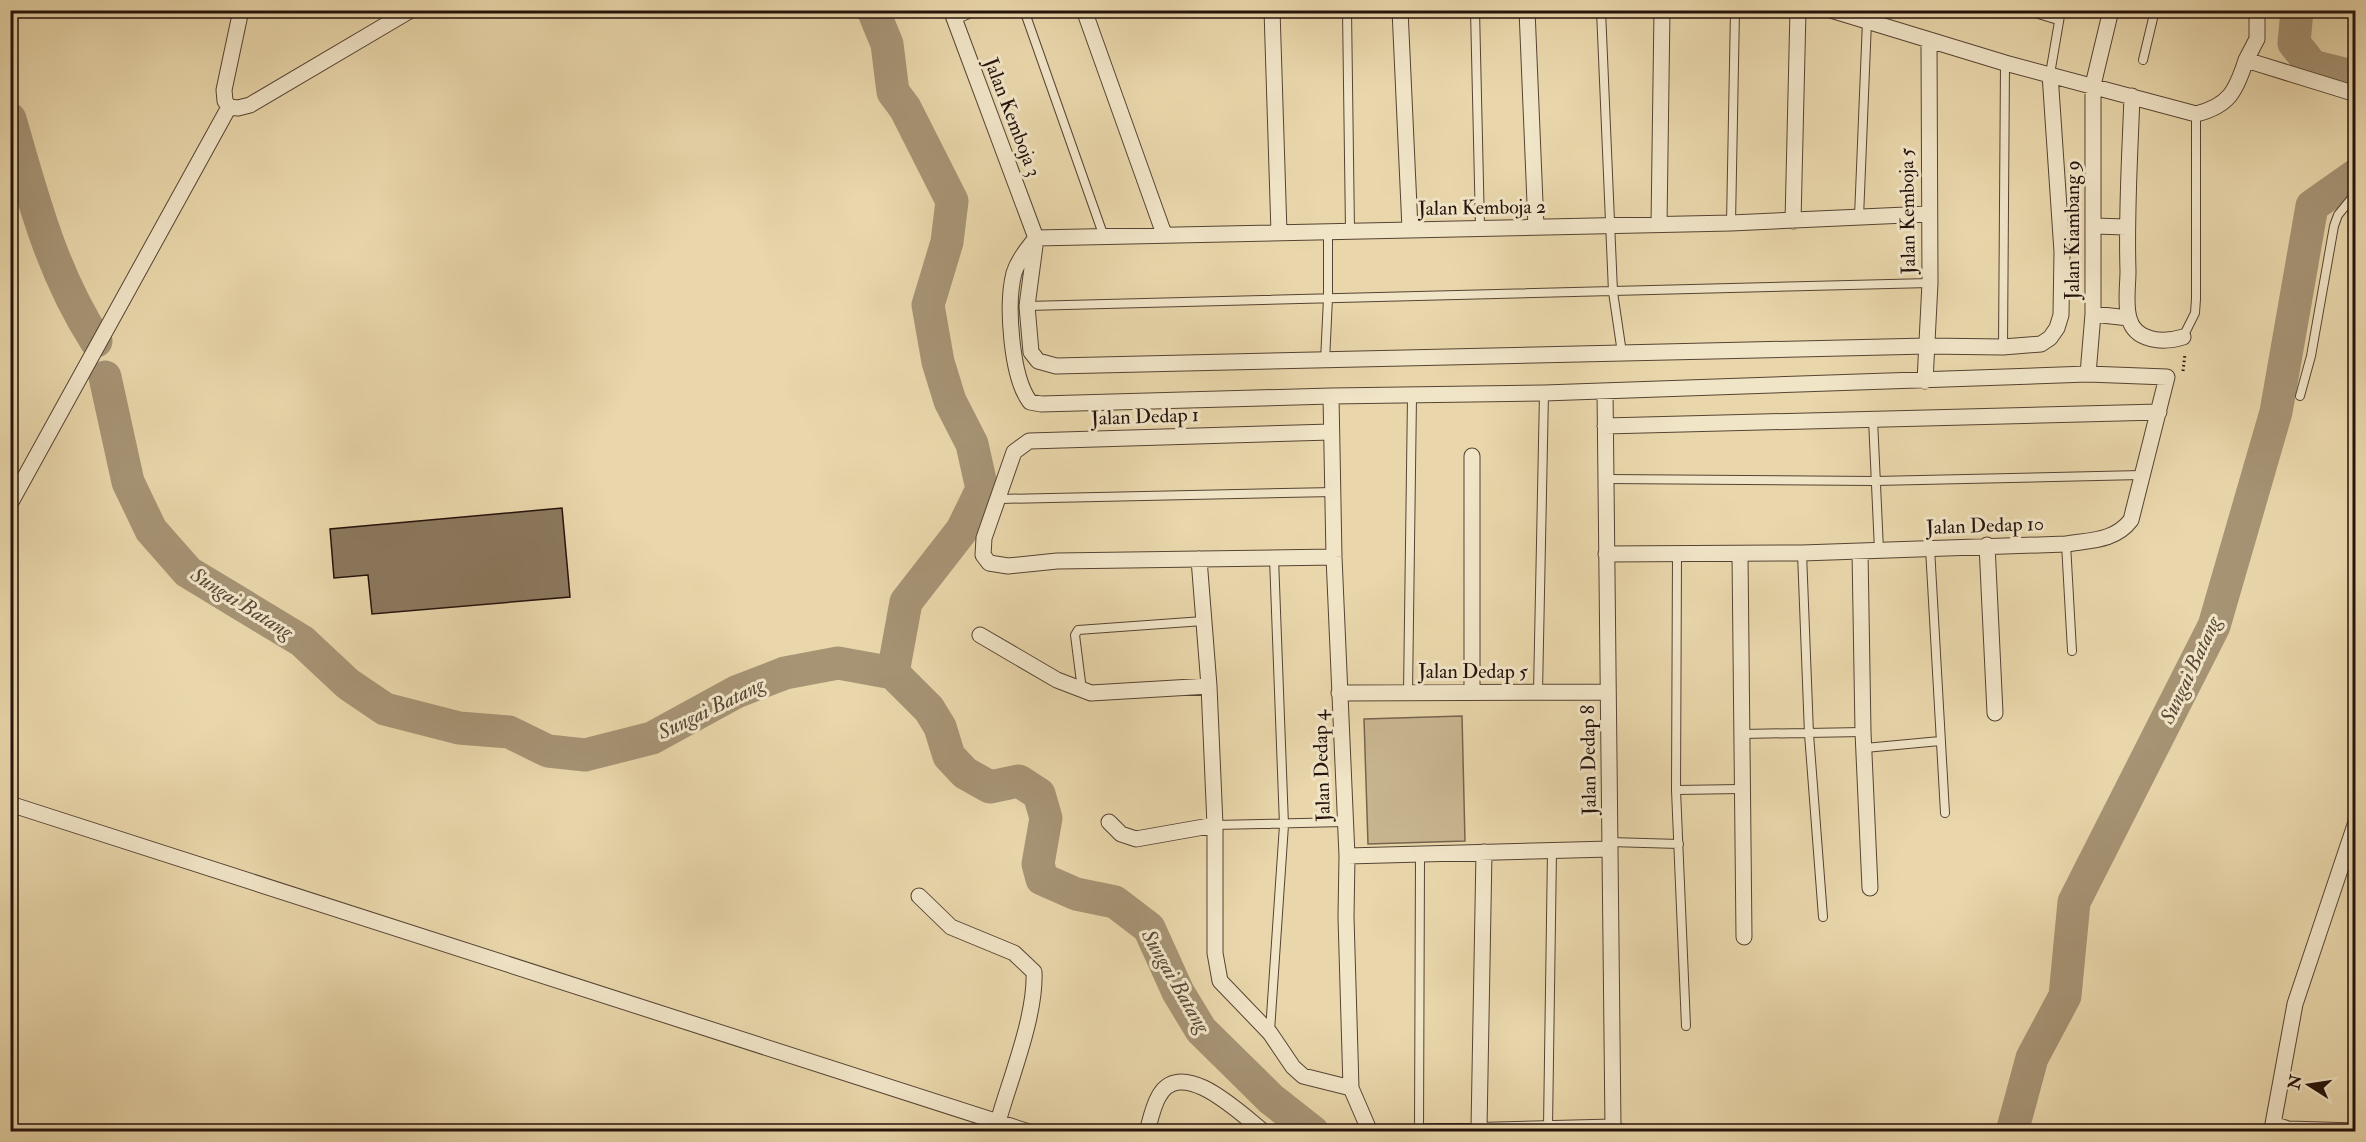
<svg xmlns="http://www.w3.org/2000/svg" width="2366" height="1142" font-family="'IM FELL Double Pica',serif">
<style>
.green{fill:#c8b690;stroke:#76644e;stroke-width:1.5}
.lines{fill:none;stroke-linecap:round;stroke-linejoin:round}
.river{stroke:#a69475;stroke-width:33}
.building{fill:#8b785e;stroke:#25120b;stroke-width:1.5}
.service-casing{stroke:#564333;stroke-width:10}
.minor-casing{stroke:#564333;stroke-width:17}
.path{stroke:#25120b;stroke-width:3;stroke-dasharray:1.5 3;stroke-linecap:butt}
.service{stroke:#f1e5c8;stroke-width:8}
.minor{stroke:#f1e5c8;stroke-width:15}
.labels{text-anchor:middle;stroke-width:6;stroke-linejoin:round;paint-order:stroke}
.street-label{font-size:20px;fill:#25120b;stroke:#f1e5c8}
.water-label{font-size:21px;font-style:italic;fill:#594635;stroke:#f1e5c8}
</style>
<rect width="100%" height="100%" fill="#e9d7ab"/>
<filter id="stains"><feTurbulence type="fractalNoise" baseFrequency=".00333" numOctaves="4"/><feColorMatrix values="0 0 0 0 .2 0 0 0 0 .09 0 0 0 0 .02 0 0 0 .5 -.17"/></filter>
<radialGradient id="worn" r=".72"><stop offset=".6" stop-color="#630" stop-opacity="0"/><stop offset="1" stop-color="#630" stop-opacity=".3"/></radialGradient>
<path class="green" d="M1462 716 1465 841 1368 844 1364 719Z"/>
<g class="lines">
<path class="river" d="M873 10 887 44 893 92 905 108 952 201 947 242 928 305 938 362 950 401 972 444 982 489 962 530 906 602 893 673
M2297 10 2294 43 2312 66 2356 77
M10 119C33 198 51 271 96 341
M105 377 128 482 151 530 188 572 302 641 348 684 385 709 459 728 509 732 548 751 585 755 652 738 736 692 785 673 838 663 893 673 929 709 940 727 949 756 965 773 990 787 1019 781 1039 794 1046 818 1038 864 1042 879 1076 894 1115 902 1149 928 1178 992 1201 1030 1271 1099 1313 1132
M2012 1132 2032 1058 2065 996 2074 902 2214 626 2276 412 2312 206 2356 175"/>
</g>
<path class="building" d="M562 508 570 597 372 614 368 575 334 578 330 529Z"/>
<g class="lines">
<defs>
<path id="service" d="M1024 10 1103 234
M1347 10 1350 231
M1475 10 1480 227
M1601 10 1613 292 1622 353
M2025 10 2058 20
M955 20 978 10
M2143 60 2155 10
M2050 74 2061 10
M1859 217 1867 21
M1731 223 1735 10
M1027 306 1930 283
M2183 337 2195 313 2196 299V114
M2003 347 2005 63
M1325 361 1328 298V232
M2300 396 2311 356 2334 226 2338 215 2356 193
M1873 419 1879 550
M1606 479 1875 481 2141 475
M1000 499 1334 492
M2066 544 2072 651
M1930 548 1945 813
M1802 553 1809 734 1823 917
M1677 554 1676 790 1686 1026
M1082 690 1075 635 1078 630 1203 621
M1538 692 1544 393
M1408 693 1412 396
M1742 734 1863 732
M1865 748 1940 741
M1676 790 1740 789
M1215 825 1344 822
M1610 842 1679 844
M1270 1031 1284 825 1274 558
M1548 1127 1552 851
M1613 1127 1645 1132
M1419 1132 1420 854"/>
<path id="minor" d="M241 10 224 90 225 101 229 107 238 108 250 105 411 10
M951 10 1036 238 1027 306 1031 352 1038 361 1056 366 1927 346 2003 347 2041 344 2050 338 2057 328 2061 315 2062 252 2050 74
M1084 10 1164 234
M1272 10 1279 233
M1400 10 1410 229
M1527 10 1536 227
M1831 10 2005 63 2196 114C2229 106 2236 91 2246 60
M2257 10V39L2246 60 2356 94
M2132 96C2130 154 2126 213 2128 271 2128 285 2125 304 2129 318 2135 342 2164 343 2183 337
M1793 221 1798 10
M1659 224 1662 10
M2094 226 2126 227
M1036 238C1028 248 1018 260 1014 273 1006 304 1011 377 1030 402L1041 404 1331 396 1544 393 2088 374 2167 377 2131 520C2115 541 2091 540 2066 544L1802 553 1606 554
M1036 238 1731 223 1928 214
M2093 314 2129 318
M2088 374 2093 314V85L2111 10
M1925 381 1930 283 1929 41
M1331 396 1334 557 1347 856 1346 917 1351 1088 1370 1132
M1605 426 2159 412
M1331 432 1029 441 1014 452 984 538 983 555 989 563 1008 566 1057 561 1334 557
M1472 456V692
M10 504 229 107
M1987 545 1995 713
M1860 551 1863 732 1870 888
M1740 554 1744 937
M1199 559 1209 686 1215 825V953L1220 981 1270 1033 1293 1067 1303 1076 1351 1088
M980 635 1057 680 1091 693 1209 686
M1339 693 1608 692
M10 804 1029 1132
M1109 822 1121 834 1136 839 1215 825
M2356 822 2295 1004 2273 1124 2288 1129 2356 1131
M1347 856 1610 849
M919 896 951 927 1014 953 1034 972C1036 1016 1010 1079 998 1122
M1479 1129 1484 852
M1147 1132C1150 1121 1153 1106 1159 1096 1182 1055 1242 1115 1264 1132
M1421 1132 1613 1127 1605 391"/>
</defs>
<use href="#service" class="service-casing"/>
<use href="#minor" class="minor-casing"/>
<path class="path" d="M2183 371 2185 354"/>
<use href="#service" class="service"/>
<use href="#minor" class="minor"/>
</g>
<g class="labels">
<g class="street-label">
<text transform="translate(1013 117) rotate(69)" y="7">Jalan Kemboja 3</text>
<text transform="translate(1482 207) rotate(-1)" y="7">Jalan Kemboja 2</text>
<text transform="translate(1907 211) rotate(-91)" y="7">Jalan Kemboja 5</text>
<text transform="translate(2072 230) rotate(-90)" y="7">Jalan Kiambang 9</text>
<text transform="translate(1145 416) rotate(-2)" y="7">Jalan Dedap 1</text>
<text transform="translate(1985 525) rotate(-2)" y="7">Jalan Dedap 10</text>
<text x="1473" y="678">Jalan Dedap 5</text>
<text transform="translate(1588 760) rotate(-91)" y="7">Jalan Dedap 8</text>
<text transform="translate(1321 766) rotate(-92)" y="7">Jalan Dedap 4</text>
</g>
<g class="water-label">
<text transform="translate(242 603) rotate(32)" y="7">Sungai Batang</text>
<text transform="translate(2190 670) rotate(-65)" y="7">Sungai Batang</text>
<text transform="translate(711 708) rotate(-26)" y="7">Sungai Batang</text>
<text transform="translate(1176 981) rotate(60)" y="7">Sungai Batang</text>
</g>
</g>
<rect width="2366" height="1142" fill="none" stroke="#e9d7ab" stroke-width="36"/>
<rect x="12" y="12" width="2342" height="1118" fill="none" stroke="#25120b" stroke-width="3"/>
<rect x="18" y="18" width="2330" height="1106" fill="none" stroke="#25120b" stroke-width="1.5"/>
<g transform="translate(2309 1085) rotate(282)" stroke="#f1e5c8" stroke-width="4.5" paint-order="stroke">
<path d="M0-4.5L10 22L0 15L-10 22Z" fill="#25120b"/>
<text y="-9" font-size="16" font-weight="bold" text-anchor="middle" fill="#25120b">N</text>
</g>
<rect width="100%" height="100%" filter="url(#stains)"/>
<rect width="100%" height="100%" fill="url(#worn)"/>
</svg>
